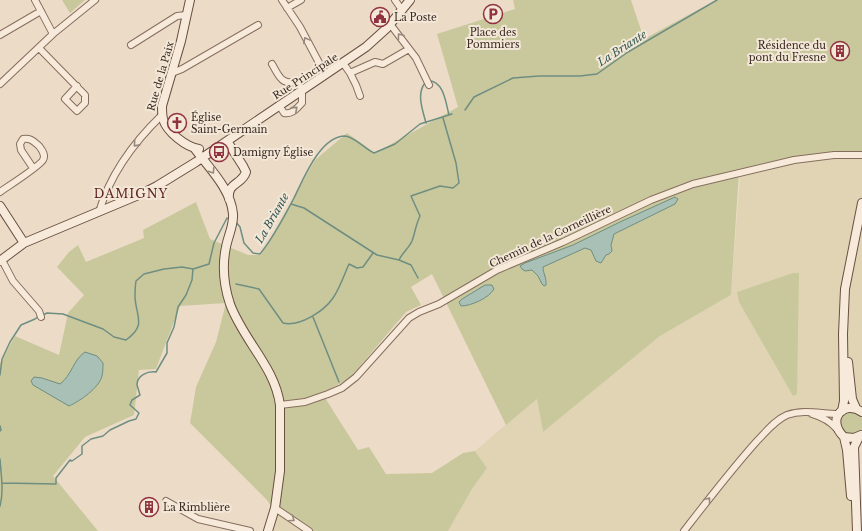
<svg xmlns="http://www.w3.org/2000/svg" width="862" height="531" font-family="'Libre Baskerville',serif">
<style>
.farmland{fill:#e1d4b5}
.green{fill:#c9c89c}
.water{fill:#a8c0b6;stroke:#6f8e82}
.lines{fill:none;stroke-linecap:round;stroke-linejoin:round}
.stream{stroke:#6f8e82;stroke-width:1.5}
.street-casing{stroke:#866e5e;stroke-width:8}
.secondary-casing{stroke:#684f41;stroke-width:10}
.street{stroke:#f7eada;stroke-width:6}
.secondary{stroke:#f7eada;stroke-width:8}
.oneway{stroke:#98897d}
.labels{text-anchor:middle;stroke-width:4;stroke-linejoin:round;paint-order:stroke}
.poi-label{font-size:10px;fill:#382820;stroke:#f3e7d7;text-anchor:start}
.street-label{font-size:10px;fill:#382820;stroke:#f3e7d7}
.water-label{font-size:11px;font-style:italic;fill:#31564f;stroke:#f3e7d7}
.quarter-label{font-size:12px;letter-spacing:1px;fill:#612723;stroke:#f3e7d7}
</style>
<rect width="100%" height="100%" fill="#ecdcc7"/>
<path class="farmland" d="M854 157 862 159V435L854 447 857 531H448L472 489 487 468 475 451 537 398 543 432 660 336 731 295 740 176 766 168 811 160Z
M277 515 304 531H274Z"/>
<path class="green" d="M62 0H85L70 13Z
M513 0H631L644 39 716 0H862V153L812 154 765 164 739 171 731 295 660 336 543 432 537 399 506 425 432 274 411 287 421 305 406 312 349 379 322 393 358 450 369 447 386 474 432 473 463 453 475 451 487 468 472 489 448 531H304L277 515 267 500 190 423 196 387 216 342 226 303 180 306 156 369 139 370 134 415 85 437 53 476 98 531H0V363L15 336 59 355 68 313 84 295 57 267 69 252 78 245 86 262 144 238 143 230 196 202 210 239 248 255H261L315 160 347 133 375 153 458 107 437 34 515 9Z
M793 273H799L797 394 793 396 739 302 737 292Z
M839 423a12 12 0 1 1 24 0a12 12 0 1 1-24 0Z"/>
<path class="water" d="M675 197 678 199 675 204 614 234 611 245 612 251 609 254 606 255 601 263 596 261 591 250 585 248 543 267C543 273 547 279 546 285L544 286 542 284 538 276 532 270 525 271 522 269 520 266 525 263 573 245 620 222Z
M485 285H492L494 289C489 298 471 306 461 306L459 302 462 299Z
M85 352 97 356 103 363C103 367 103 372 102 376 99 388 80 401 69 406L33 385 31 381 34 377 42 378 60 384C72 375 73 360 85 352Z"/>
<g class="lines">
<path class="stream" d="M429 81C444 81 446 104 449 115
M425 83C416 94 423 111 426 123
M465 110 474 97 513 78 539 76H580L597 74 628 52 717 0
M291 204 304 208 377 255 399 260
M236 222 240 227 244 243 253 253 260 254C274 237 284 217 294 198 303 180 320 136 345 136 355 137 365 149 374 153L395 144 420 124 452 114
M418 278 411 265 399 260C402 253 409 248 412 241 415 233 416 224 420 216L411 196 440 186 453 188 459 183 456 163 443 118
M236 284 259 289 283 323C300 327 324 311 333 298 340 288 344 275 349 264L357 268 363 267 373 253
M43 315 47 313 63 314 103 329 114 337 126 340C147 325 136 317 135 297 135 292 135 287 136 281L144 274 164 269 182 267 193 269 209 264 214 243 227 218 230 220
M313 317 339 382
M0 375 2 359 10 342 21 325 35 319 39 316
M0 426 1 430 0 431
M0 459C1 475 4 491 0 506
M2 483 56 484V478L70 460 72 461 82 454V446L91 439 103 436 110 430 129 421 136 419 139 413 130 405 132 400 140 395C139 392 138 388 137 385 137 375 148 371 156 372L167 353V343L174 327 178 307 186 295 192 280 193 269"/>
<defs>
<path id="street" d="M35 0 53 34
M282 0 300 27 325 74
M395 0 402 10
M287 8 301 0
M390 24 416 58 429 85
M0 35 41 11
M131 45 177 16 186 15
M39 48 85 95V103L77 111 65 99 77 86
M343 63 350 73 375 62 383 64 409 49
M272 64C279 76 281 85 297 82L302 89V103C297 108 292 115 284 113L279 105
M172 73 182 69 258 25
M350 73 356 85 360 96
M0 84 53 34 95 0
M0 192C7 187 40 166 43 160 46 155 42 150 39 146 33 141 31 138 23 139L20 144 21 150 33 168
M99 212C110 175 134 142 162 115
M2 260 13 281 39 311 41 317
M280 405 305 402 328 394 342 388 356 377 409 318 419 312 439 304 497 270 563 242 651 200 693 184 794 160 834 155H862
M812 414C822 417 830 421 837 429
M166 501 198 519 250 531
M275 508 309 531
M684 531C708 500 731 470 757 441 766 432 775 420 787 415 804 409 821 414 839 414"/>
<path id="secondary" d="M190 0 181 41 162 106C162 111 162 115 163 119 167 132 186 147 199 149
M227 141 243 166 246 172C242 185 227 182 229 199
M195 149C209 168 231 189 233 214 234 225 228 236 226 247 222 266 224 286 230 304 243 340 275 367 280 405V471L275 508 268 531
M0 206 24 243
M0 261 24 243 141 194 157 186 196 162 366 47 387 28 410 0
M848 362 852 399 856 408
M842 411 844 401 843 334 845 289 862 203
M861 435 854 438 844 437C826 420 843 399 862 412
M844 437 847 450 851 496
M857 531 854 447 859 437"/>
</defs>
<use href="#street" class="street-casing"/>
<use href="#secondary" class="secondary-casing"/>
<use href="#street" class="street"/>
<use href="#secondary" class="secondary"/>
</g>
<defs><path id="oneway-chevron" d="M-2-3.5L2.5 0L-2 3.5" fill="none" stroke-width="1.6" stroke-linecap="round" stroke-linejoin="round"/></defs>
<g class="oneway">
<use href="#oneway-chevron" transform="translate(400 36) rotate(-127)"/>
<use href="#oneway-chevron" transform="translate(306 40) rotate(-118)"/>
<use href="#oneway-chevron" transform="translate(295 109) rotate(-40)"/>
<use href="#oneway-chevron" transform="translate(136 144) rotate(132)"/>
<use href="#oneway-chevron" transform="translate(212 171) rotate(56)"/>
<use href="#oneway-chevron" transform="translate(708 500) rotate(-52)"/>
<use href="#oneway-chevron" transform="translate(292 519) rotate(34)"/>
</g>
<defs>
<symbol id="parking-ring" viewBox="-11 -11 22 22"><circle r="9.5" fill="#f3e7d7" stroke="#913240" stroke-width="1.5"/><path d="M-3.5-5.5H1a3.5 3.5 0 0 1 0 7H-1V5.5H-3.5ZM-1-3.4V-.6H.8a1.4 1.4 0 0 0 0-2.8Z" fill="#913240"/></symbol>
<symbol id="civic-ring" viewBox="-11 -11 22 22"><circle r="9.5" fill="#f3e7d7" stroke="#913240" stroke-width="1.5"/><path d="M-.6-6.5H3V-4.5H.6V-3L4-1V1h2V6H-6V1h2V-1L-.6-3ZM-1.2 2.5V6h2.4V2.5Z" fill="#913240"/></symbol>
<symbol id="building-ring" viewBox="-11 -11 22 22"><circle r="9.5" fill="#f3e7d7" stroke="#913240" stroke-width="1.5"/><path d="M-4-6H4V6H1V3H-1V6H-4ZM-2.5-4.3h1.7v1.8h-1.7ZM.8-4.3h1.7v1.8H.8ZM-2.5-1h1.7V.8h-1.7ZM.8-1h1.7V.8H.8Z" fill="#913240"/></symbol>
<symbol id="church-ring" viewBox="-11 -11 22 22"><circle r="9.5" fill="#f3e7d7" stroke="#913240" stroke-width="1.5"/><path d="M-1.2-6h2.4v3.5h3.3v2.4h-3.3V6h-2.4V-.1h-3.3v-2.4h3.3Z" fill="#913240"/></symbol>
<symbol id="bus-ring" viewBox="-11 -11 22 22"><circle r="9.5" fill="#f3e7d7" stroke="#913240" stroke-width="1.5"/><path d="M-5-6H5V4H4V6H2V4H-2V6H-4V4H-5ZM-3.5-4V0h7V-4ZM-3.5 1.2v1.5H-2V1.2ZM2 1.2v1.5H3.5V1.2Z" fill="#913240"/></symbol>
</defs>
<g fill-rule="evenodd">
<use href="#parking-ring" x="482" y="3" width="22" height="22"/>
<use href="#civic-ring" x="369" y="6" width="22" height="22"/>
<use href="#building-ring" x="829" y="40" width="22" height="22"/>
<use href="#church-ring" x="166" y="112" width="22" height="22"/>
<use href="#bus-ring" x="208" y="141" width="22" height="22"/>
<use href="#building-ring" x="138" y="496" width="22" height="22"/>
</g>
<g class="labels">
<g class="poi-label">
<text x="394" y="21">La Poste</text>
<text x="493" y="36" text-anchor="middle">Place des<tspan x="493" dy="12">Pommiers</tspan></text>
<text x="826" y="49" text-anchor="end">Résidence du<tspan x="826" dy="12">pont du Fresne</tspan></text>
<text x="191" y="121">Église<tspan x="191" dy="12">Saint-Germain</tspan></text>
<text x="233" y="156">Damigny Église</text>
<text x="163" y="511">La Rimblière</text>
</g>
<g class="street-label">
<text transform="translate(160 76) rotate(-74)" y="4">Rue de la Paix</text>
<text transform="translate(305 76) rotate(-33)" y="4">Rue Principale</text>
<text transform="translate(550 236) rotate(-25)" y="4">Chemin de la Corneillière</text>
</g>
<g class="water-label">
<text transform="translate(622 48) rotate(-33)" y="4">La Briante</text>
<text transform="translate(272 218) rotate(-60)" y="4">La Briante</text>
</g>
<g class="quarter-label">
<text x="131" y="198">DAMIGNY</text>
</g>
</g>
</svg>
